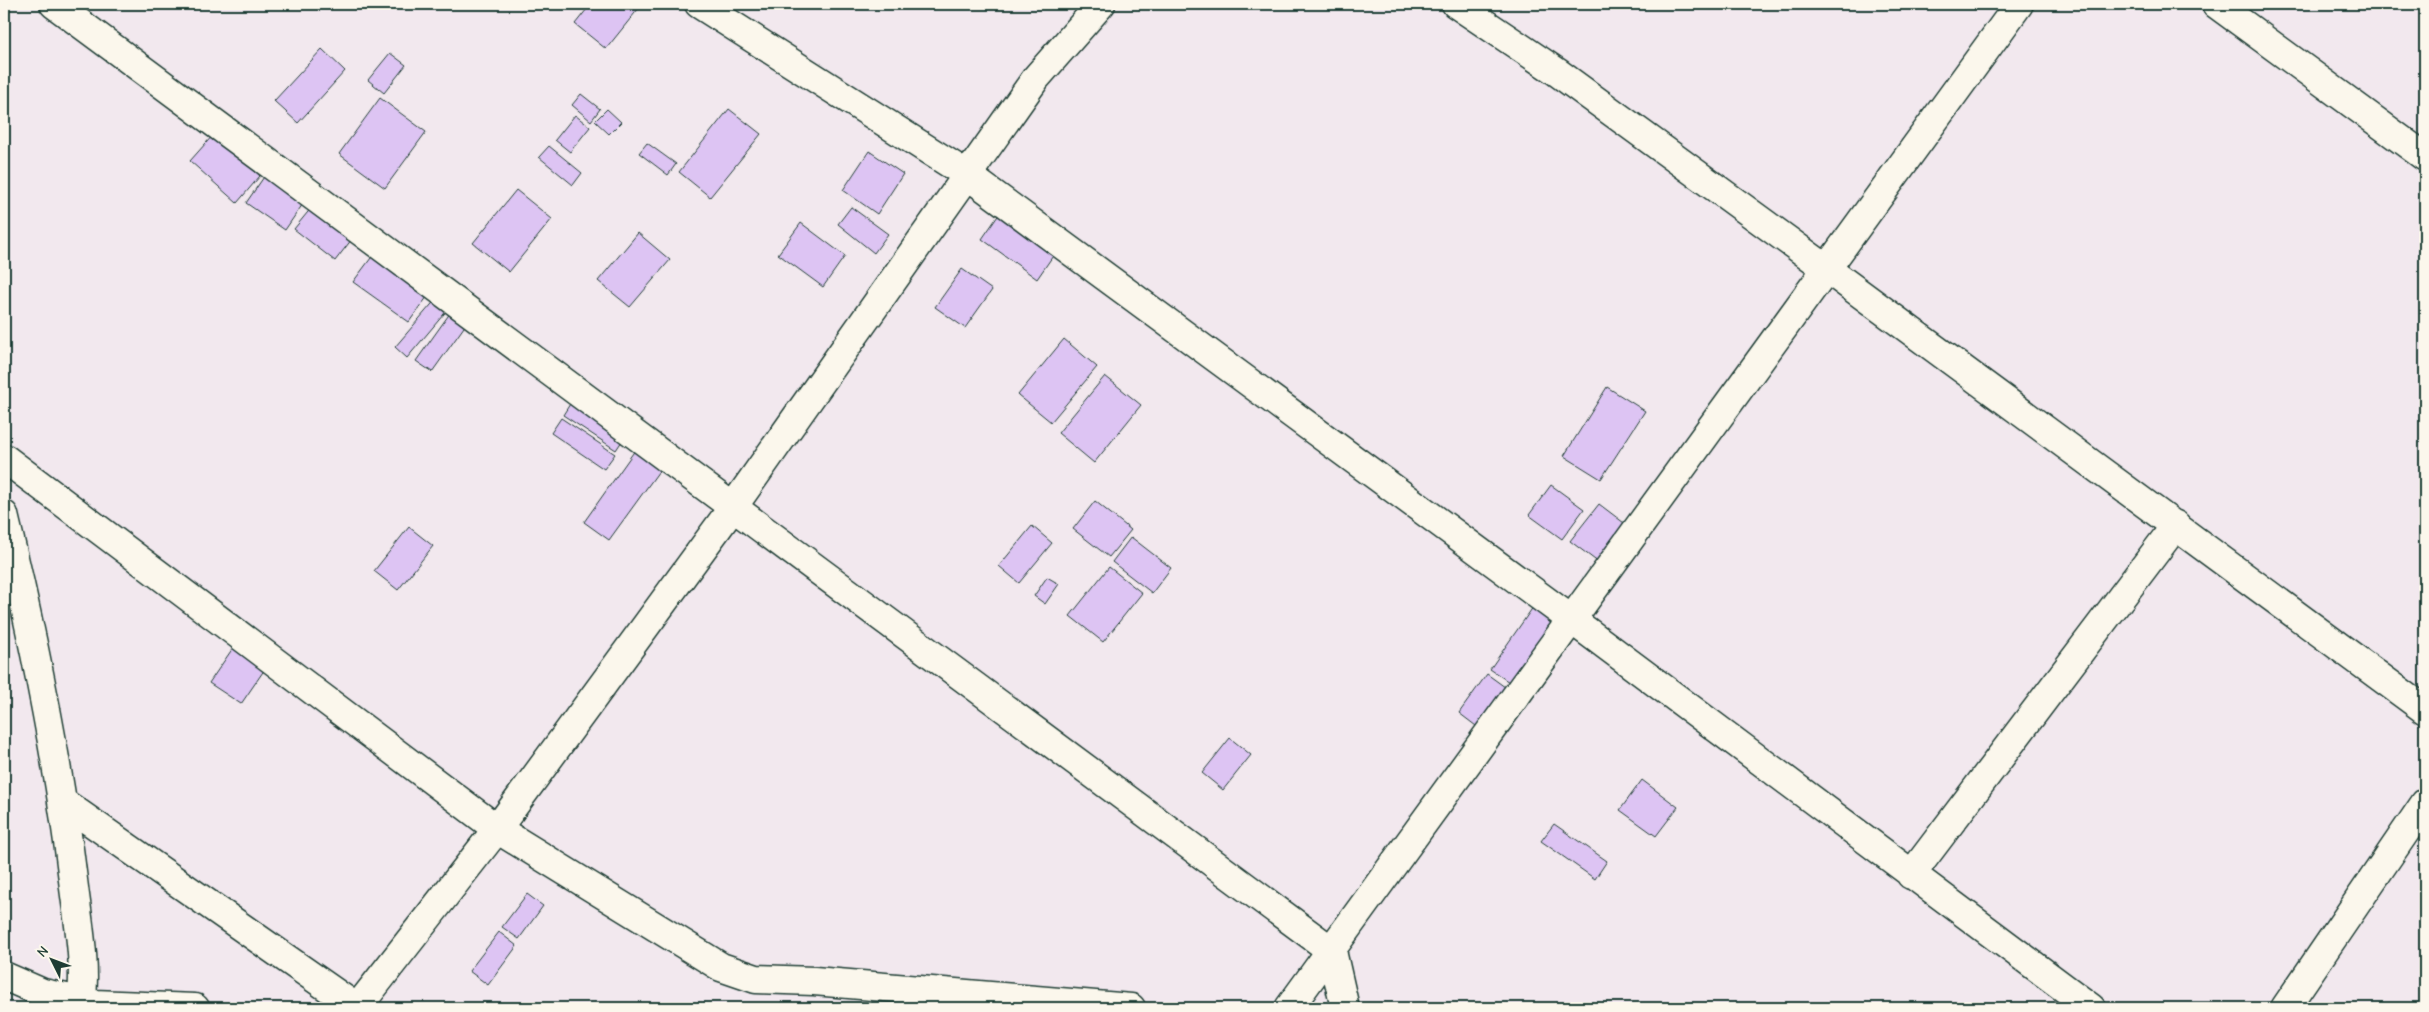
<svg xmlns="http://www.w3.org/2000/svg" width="2429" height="1012" font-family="'Comic Neue',sans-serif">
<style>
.building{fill:#ddc4f3;stroke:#1f3d34}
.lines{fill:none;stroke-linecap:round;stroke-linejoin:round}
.minor-casing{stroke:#1f3d34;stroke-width:31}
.tertiary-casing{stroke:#1f3d34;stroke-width:31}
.minor{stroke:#fbf7ec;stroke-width:28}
.tertiary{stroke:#fbf7ec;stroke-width:28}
</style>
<rect width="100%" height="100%" fill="#f2e8ee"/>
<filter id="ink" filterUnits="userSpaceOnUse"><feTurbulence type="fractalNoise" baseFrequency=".02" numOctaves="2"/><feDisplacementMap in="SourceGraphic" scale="10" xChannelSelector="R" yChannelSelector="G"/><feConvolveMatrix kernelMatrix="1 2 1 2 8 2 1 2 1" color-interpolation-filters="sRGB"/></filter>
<g filter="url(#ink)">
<path class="building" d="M591 4H633L639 8 606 49 575 24Z
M322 49 345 71 298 123 274 101Z
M390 53 406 65 384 93 368 80Z
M581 94 600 109 591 121 572 105Z
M380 98 426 132 385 188 339 154Z
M607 109 621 122 609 134 595 121Z
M729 109 761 134 710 197 679 172Z
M575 115 590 127 570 152 555 140Z
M214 134 260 176 237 203 190 161Z
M647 143 676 164 668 175 639 153Z
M549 146 582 173 573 185 539 157Z
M869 151 903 174 877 214 843 190Z
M268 171 307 198 285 230 246 203Z
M516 190 552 219 509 272 473 243Z
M312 207 352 239 335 261 294 229Z
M851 207 888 234 874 253 838 224Z
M1002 210 1057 250 1037 279 982 239Z
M801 223 845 256 823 287 778 254Z
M638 233 670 260 630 307 598 281Z
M374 254 430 293 409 322 353 282Z
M962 269 992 290 965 328 935 307Z
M437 298 449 308 407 358 395 347Z
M453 309 469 320 432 372 416 361Z
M1064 339 1097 367 1051 422 1018 395Z
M1105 376 1141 405 1094 463 1058 433Z
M1607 387 1645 411 1601 479 1564 456Z
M575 396 628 432 616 450 563 415Z
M561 418 615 454 604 469 551 433Z
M638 446 664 464 609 540 584 522Z
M1551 485 1584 509 1562 539 1529 515Z
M1095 501 1131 530 1109 557 1073 529Z
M1599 504 1628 526 1599 563 1570 541Z
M1032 526 1052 543 1019 583 999 566Z
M409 527 433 546 398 590 374 571Z
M1131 537 1171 568 1152 593 1112 562Z
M1109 567 1142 593 1103 642 1070 616Z
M1047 577 1059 584 1045 604 1034 596Z
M1538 600 1560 616 1512 684 1490 669Z
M235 645 267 666 241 704 209 683Z
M1487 674 1509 690 1480 729 1459 713Z
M1230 738 1251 755 1223 790 1202 773Z
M1642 780 1678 807 1656 836 1620 810Z
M1554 824 1607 861 1595 879 1541 841Z
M527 894 543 906 519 939 502 927Z
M499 932 517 946 488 985 469 971Z"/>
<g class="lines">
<defs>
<path id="minor" d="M54 4 1332 951 1345 1008
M699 4 966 174 1572 620 2091 1008
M2216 4 2425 157
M4 458 497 829 721 967 756 979 814 981 1131 1008
M4 515C33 636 58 756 73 880 78 921 87 966 81 1008
M64 803 357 1008
M1911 875 2176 525
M4 976 43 993 94 1004 195 1008
M349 1008H357L497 829 733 507 1036 78 1101 4
M1289 1008 2019 4
M2285 1008 2425 803"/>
<path id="tertiary" d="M1456 4 1557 72 1827 269 2425 710"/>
</defs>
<use href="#minor" class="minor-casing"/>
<use href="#tertiary" class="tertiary-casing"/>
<use href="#minor" class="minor"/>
<use href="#tertiary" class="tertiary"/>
</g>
</g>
<rect width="2429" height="1012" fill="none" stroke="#fbf7ec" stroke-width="20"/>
<rect x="10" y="10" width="2409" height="992" fill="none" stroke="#1f3d34" stroke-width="2" filter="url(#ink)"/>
<g transform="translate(52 960) rotate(312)" stroke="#fbf7ec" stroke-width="4" paint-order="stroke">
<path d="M0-4L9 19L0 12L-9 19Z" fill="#1f3d34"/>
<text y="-8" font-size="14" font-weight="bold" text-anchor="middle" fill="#1f3d34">N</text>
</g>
</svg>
